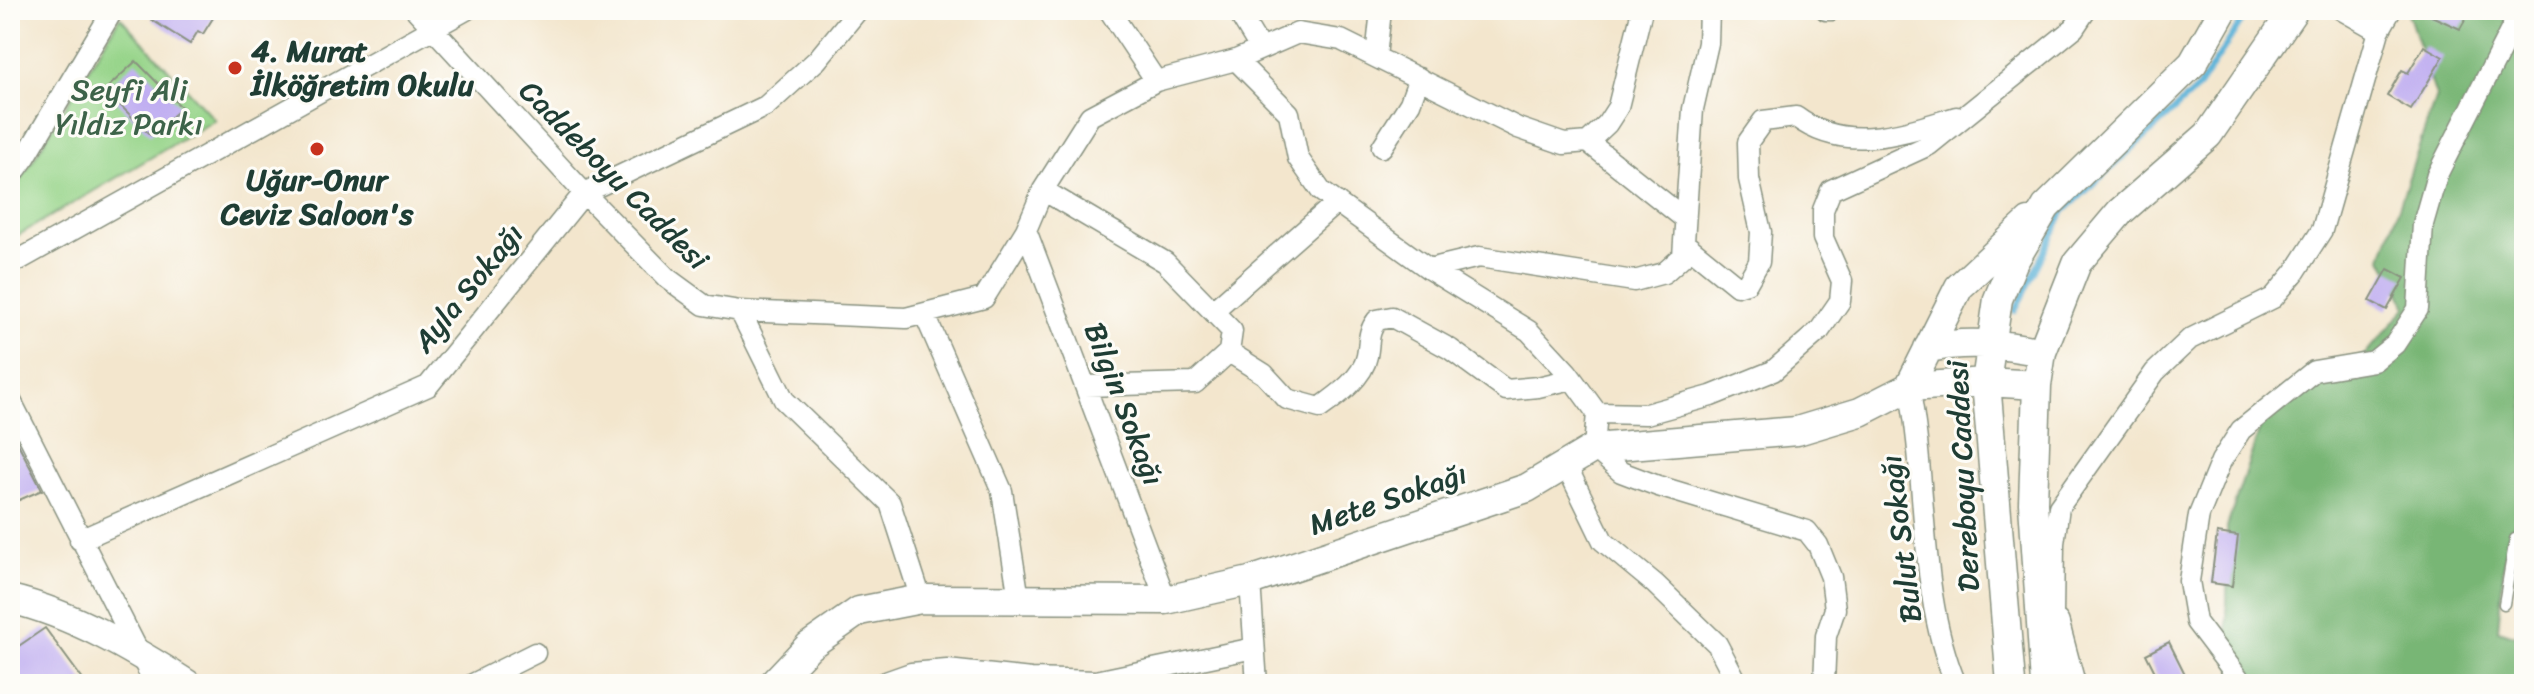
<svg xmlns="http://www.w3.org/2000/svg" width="2534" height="694" font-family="Sriracha,sans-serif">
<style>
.green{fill:#96d489;stroke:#5a885e;stroke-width:2}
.forest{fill:#78b675;stroke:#4c7a54;stroke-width:2}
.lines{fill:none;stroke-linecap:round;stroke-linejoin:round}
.stream{stroke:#5bb2d8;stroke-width:6}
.building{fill:#c0aef1}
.lane-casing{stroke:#899280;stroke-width:13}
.street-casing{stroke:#899280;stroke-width:23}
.secondary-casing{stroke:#899280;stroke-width:31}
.lane{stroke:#fff;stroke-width:10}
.street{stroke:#fff;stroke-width:20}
.secondary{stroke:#fff;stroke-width:28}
.poi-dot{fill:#c8321e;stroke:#fdfcf7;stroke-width:3}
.labels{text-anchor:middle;stroke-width:6;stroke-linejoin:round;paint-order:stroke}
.poi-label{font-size:30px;font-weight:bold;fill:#1f3d34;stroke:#fdfcf7;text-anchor:start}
.park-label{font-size:30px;fill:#3d6349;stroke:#fdfcf7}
.street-label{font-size:30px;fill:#1f3d34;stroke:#fdfcf7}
</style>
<rect width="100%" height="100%" fill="#fdfcf7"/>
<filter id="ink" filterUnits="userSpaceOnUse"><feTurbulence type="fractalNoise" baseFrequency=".0125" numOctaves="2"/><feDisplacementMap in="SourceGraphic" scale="16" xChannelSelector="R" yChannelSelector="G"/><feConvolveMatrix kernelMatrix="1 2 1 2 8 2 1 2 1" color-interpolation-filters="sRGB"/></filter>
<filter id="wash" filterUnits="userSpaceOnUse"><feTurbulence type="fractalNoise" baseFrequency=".006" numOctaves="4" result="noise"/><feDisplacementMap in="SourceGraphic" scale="32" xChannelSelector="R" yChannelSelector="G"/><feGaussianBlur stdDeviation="1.8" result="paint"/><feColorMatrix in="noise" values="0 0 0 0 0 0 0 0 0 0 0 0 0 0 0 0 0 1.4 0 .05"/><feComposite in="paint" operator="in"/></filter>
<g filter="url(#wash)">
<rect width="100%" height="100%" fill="#f3e6cd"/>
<path class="green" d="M120 17 215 120 10 240V198Z"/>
<path class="forest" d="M2407 10H2524V505L2506 540 2498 630 2524 638V684H2239L2227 655V527L2263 419 2367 353 2407 307 2382 258 2436 96Z"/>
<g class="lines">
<path class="stream" d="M2015 311 2064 211 2199 87 2249 10"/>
</g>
<g id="blocks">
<path class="building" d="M158 10H218L203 34 198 31 190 44 152 20Z
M2418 10H2471L2460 29Z
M2424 46 2443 57 2411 110 2387 96 2402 70 2408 73Z
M136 61 182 108 150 135 105 90Z
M2388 269 2405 278 2387 310 2370 301Z
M10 428 42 490 10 504Z
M2217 533 2238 536 2232 586 2211 583Z
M45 628 86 684H22L10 668V652Z
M2169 642 2190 684H2161L2146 654Z"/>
</g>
</g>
<g filter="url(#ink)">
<use href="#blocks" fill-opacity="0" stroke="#899280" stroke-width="2"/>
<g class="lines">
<defs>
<path id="lane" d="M2504 604 2515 539 2524 540"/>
<path id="street" d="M416 10 584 193 667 278 704 305 740 311 906 318 984 298 1026 230 1043 190 1090 116 1156 81 1236 60 1298 33 1341 40 1518 128 1564 144 1588 142 1607 124 1618 107 1642 10
M1109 10 1156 81
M1237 10 1260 48
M1826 10H1831
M2342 10 2379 31
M1376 57 1381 10
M1236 60 1289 113 1298 158 1321 191 1429 269 1529 331 1567 372 1597 413 1594 448 1621 472 1658 486 1807 531 1818 545 1831 577 1835 609 1826 636 1824 684
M1588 142 1685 219
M1382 147 1410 103 1419 78
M10 178 26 156 113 10
M1043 190 1165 262 1232 331 1229 352 1195 383 1085 386
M1026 230 1166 600
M1684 243 1737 286 1747 283 1759 262 1761 232 1749 179 1748 142 1763 121 1796 117C1845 154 1903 133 1956 117
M10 265 466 10
M1429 269 1479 257 1634 281 1664 273 1683 256 1693 109 1708 43 1709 10
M1214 310 1337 202
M740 311 784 400 890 503 921 599
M925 315 1002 491 1019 599
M1229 352 1264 374 1287 399 1320 408C1337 396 1363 378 1367 356 1370 341 1367 333 1377 320L1392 317 1450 349 1506 390 1538 387 1572 379
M1909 387C1928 482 1918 595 1956 684
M10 399 155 684
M1597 413 1646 414 1711 396 1773 371 1820 330 1840 301 1842 281 1823 238V210L1831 190 1929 145 2074 28 2086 10
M1566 465 1603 541 1655 584 1717 644 1738 684
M80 540 428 386 584 193 766 106 817 60 858 10
M1250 581 1257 684
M2053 615 2054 543 2059 507 2155 372 2190 339 2273 298 2295 272 2322 230 2379 31 2391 10
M473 684 535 653
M880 684 911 673 947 670 1031 679 1096 681 1254 648
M2243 684 2196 622 2189 581 2199 515 2221 461 2241 430 2314 371 2374 361 2395 344 2418 309 2423 224 2437 175 2521 10"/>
<path id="secondary" d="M1928 348C1969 340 2001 344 2042 352
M1909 387 1959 287 2029 222
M10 599C73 614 133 649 187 684
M2055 624 2071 684
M773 684 809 646 859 611 921 599 1166 600 1250 581 1527 488 1594 448 1797 431 1860 412 1909 387 1986 382 2037 385
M2011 684 1986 382 1998 299 2013 263 2046 207 2193 63 2223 10
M2045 684 2033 503 2037 385 2042 352 2077 263 2120 212 2208 135 2294 10"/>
</defs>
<use href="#lane" class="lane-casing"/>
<use href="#street" class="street-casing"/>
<use href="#secondary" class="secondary-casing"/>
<use href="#lane" class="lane"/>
<use href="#street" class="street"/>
<use href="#secondary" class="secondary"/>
</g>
</g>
<g class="poi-dot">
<circle cx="235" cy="68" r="8"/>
<circle cx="317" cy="149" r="8"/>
</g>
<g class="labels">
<g class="poi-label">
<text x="251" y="61">4. Murat<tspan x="251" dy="34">İlköğretim Okulu</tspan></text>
<text x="317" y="190" text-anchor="middle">Uğur-Onur<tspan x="317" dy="34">Ceviz Saloon's</tspan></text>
</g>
<g class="park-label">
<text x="129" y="100">Seyfi Ali<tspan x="129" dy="34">Yıldız Parkı</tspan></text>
</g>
<g class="street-label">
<text transform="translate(614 175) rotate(45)" y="10">Caddeboyu Caddesi</text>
<text transform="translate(468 288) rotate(-51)" y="10">Ayla Sokağı</text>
<text transform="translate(1124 404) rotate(69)" y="10">Bilgin Sokağı</text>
<text transform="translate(1963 476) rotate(-93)" y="10">Dereboyu Caddesi</text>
<text transform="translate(1388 499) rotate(-19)" y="10">Mete Sokağı</text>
<text transform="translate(1901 539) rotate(-97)" y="10">Bulut Sokağı</text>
</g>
</g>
<rect width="2534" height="694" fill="none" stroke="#fdfcf7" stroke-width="40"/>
</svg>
